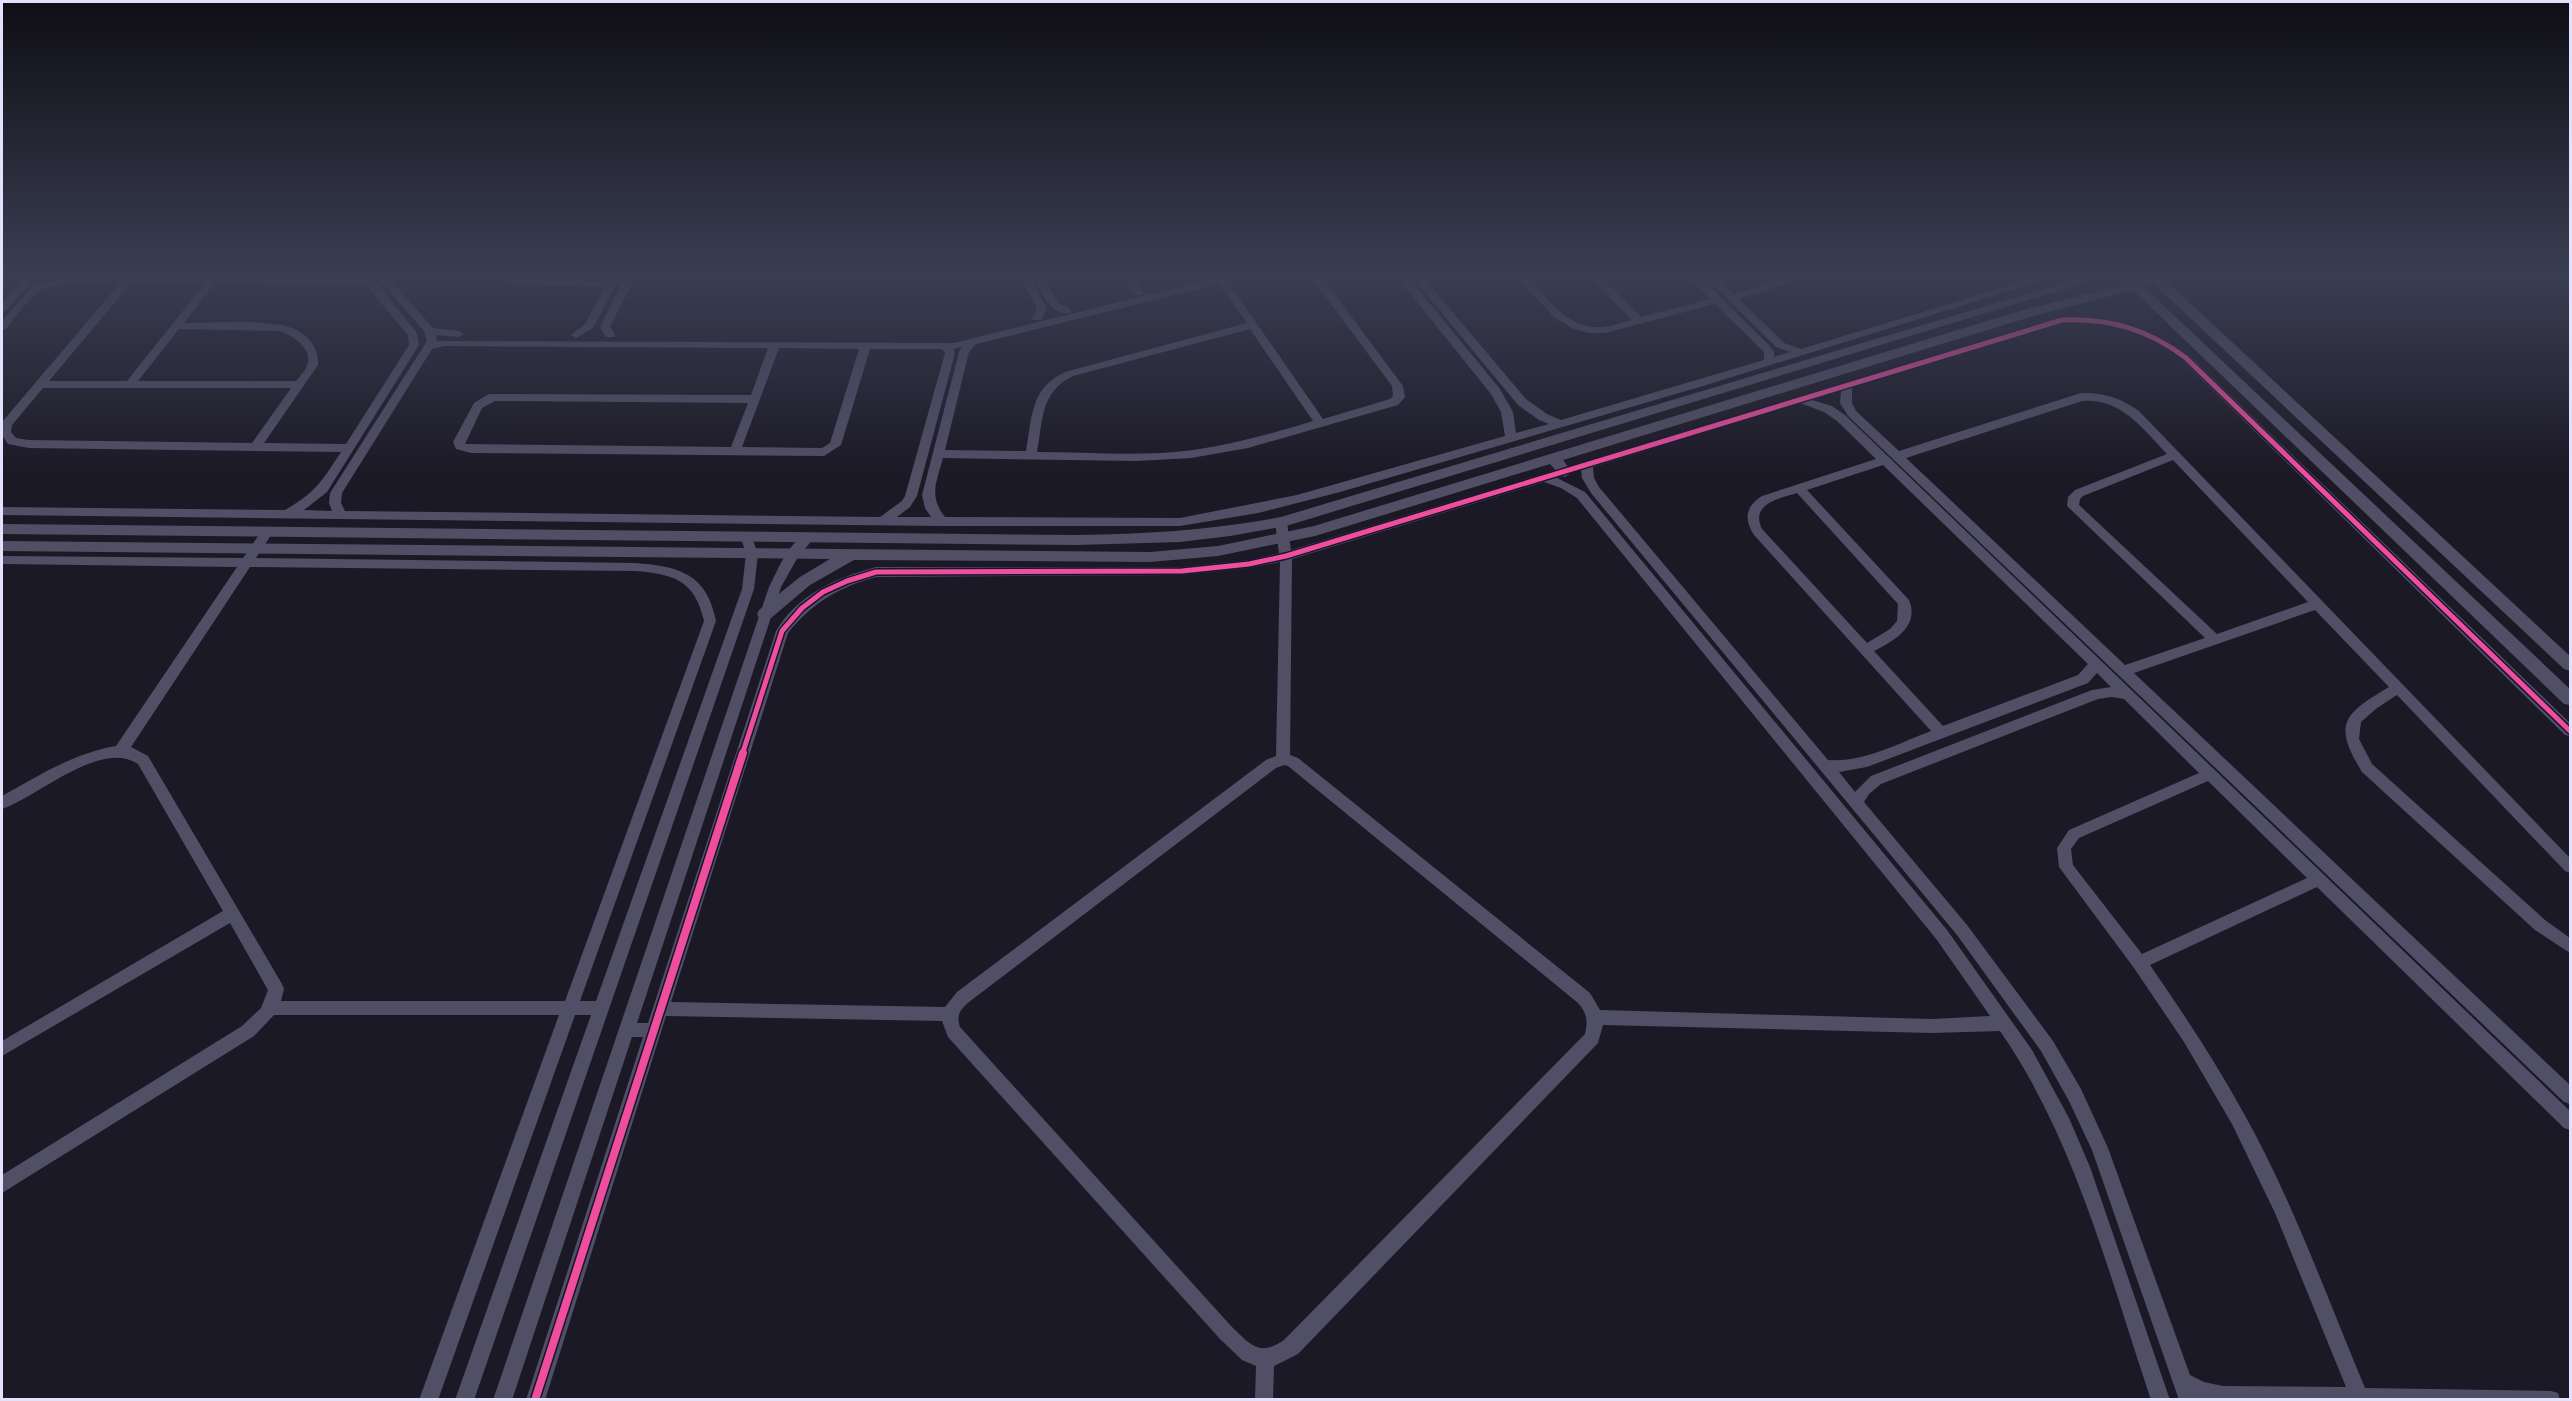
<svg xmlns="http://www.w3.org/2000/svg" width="2572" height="1401" font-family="'Fira Sans',sans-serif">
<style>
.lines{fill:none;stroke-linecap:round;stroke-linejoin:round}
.minor{fill:#514f66;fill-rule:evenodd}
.tertiary{fill:#514f66;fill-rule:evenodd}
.cycleway-far1-casing{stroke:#18142b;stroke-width:8}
.cycleway-casing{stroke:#18142b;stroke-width:11}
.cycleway-far1{stroke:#ef4d9e;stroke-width:5}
.cycleway{stroke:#ef4d9e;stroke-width:8}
</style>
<rect width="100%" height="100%" fill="#1c1926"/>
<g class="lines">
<path class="minor" d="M25 277H36L6 311 2 312V303Z
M64 277H372L417 333 419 345 327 492 304 510 332 511 329 503 330 493 427 341 424 331 377 277H388L433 328 459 331 464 334 459 337 436 335 437 341 954 343 1220 277H1239L1228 282 1323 419 1390 399 1393 396 1392 386 1311 277H1322L1403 386 1405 397 1398 405 1248 448 1191 458 1137 461 943 458C937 481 928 496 945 517L1180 518 1297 495 1505 436 1501 412 1491 394 1397 277H1408L1500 389 1513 412 1516 433 1549 424 1539 420 1518 405 1412 277H1423L1526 399 1547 414 1561 420 1764 360V352L1715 304 1605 333H1590L1574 329 1554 317 1517 277H1528C1548 300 1569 330 1604 327 1613 326 1623 322 1632 320L1591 277H1602L1641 317 1710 299 1689 277H1700L1769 345 1774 352V357L1790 352 1776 347 1705 277H1716L1733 294 1790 277H1807L1739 299 1784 343 1801 349 2037 277H2054L1703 386 1340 492 1258 513 1180 526H942L2 515V507L285 510C316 492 322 481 341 452L29 448 8 444 2 435V422L121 282C96 281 60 278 37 293 25 302 15 318 6 329L2 330V321L36 282 45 283ZM132 282 205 283 127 381H49ZM215 283 366 285 408 335 409 345 346 444 264 443 318 365C320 344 301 328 281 325 251 320 215 323 184 323ZM1219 284 1247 323 1065 372C1030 388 1032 418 1026 451L945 450 969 352 976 344ZM179 329 280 331C293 336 314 349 307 366 305 371 299 377 296 381H138ZM1250 329 1313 421C1274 433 1234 444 1193 450 1142 457 1089 452 1037 452 1043 420 1040 392 1073 376ZM444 346 768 348 751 395 489 394 474 403 453 442 456 449 471 453 824 456 841 445 870 349H942L945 353 905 496 902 501 880 517 345 511 341 503 342 493 432 349ZM962 347 959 352 922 495 925 508 931 517H897L910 507 917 496 955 353 953 349ZM779 348 859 349 830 443 822 448 742 447ZM43 388H291L252 443 29 440 16 438 11 432 12 425ZM495 401 748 403 731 447 465 444 482 408Z
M492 277 608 281 610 277 619 279 593 328 576 338 571 335 585 324 605 287 520 285Z
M625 277H635L610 327 615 335 614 337H606L600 327Z
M1020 277H1030L1047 309 1041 320H1033L1032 318 1037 309Z
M1033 277H1043L1058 303 1071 309V313C1050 316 1042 293 1033 277Z
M1124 277H1134L1144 293 1143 295H1135Z
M2062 317C2110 315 2151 326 2190 356L2570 723V736L2565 735 2182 360C2146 332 2109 321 2063 323L1852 387V403L1856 411 1899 451 2081 393C2103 392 2121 398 2139 411L2570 858V873L2565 871 2397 695 2377 708 2361 722 2359 739 2372 764 2545 920 2570 938V953L2535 930 2362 772C2332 723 2344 714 2389 687L2315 610 2134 673 2570 1085V1104L2564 1102 1848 416 1840 403 1841 391 1812 400 1832 406 1845 415 2570 1111V1130L2564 1128 2317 887 2150 965C2183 1013 2215 1061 2243 1112 2292 1199 2326 1295 2365 1388L2551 1391 2558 1393 2560 1400H2179L2092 1150 2069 1101 2041 1051 1957 935 1591 493 1582 478 1581 470 1557 478 1585 492 1947 930 2032 1050 2069 1118 2090 1167 2170 1400H2151C2109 1275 2075 1139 2000 1031L1932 1033 1603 1025 1598 1043 1298 1354 1274 1366 1273 1400H1255L1256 1366 1242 1360 1220 1339 948 1037 942 1021 666 1016 545 1400H526L643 1037H632L512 1400H493L769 587C778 570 789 540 808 534L814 538 798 557 781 587 637 1023H648L776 631C798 594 836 578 876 567H1182L1249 560 1279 553 1275 522 1277 519H1285L1287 522 1291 550ZM2082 401C2121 398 2142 428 2167 454L2075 490 2068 497 2067 506 2205 638 2125 665 1906 458ZM1800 403 1824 412 1837 421 1876 459 1762 496C1745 507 1744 519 1754 535L1931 731C1899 743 1863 763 1828 760L1599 487 1594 478 1593 467ZM2173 460 2308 602 2217 634 2079 505 2080 499 2083 496ZM1883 465 2088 664 2078 675 1943 726 1874 651C1894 641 1920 626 1909 600L1807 490ZM1544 482 1561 488 1577 498 1937 940 1990 1016 1932 1019 1600 1010 1590 993 1298 758 1290 755 1292 559ZM1797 493 1898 604 1897 621 1890 629 1867 643 1762 529C1750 504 1778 499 1797 493ZM1280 562 1276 756 1266 760 957 992 945 1007 671 1002 788 633C812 603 839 587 876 577L1182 575 1249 568ZM2097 673 2111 687 2092 690 1871 776 1855 792 1839 772 1867 767 2088 683ZM2112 697 2124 699 2199 773 2069 830 2057 848 2059 867 2134 968 2184 1042 2232 1124 2275 1213 2346 1387 2223 1386 2204 1382 2190 1375 2108 1148 2081 1089 2053 1041 1967 925 1864 802 1869 794 1881 784 2098 699ZM1284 765 1288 766 1578 1003C1587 1013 1588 1021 1585 1034L1284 1340C1259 1357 1251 1345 1232 1327L960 1027C956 1015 960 1010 969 1002L1276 768ZM2208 781 2307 878 2142 954 2073 865 2071 849 2079 838Z
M267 528 273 532 256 558 635 563C679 566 707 574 716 621L580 1001H596L742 589 746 554 741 538 743 535H751L758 554 754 589 474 1400H455L591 1015H575L438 1400H419L559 1015H274L254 1036 2 1193V1175L242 1026 261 1008 268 990 230 923 2 1056V1041L223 911 138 764C100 739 38 797 2 809V796C38 776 74 753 116 746L237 567 2 564V556L243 558 263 529ZM250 567 635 571C673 574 695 580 704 621L565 1001H281L284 989 282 984 148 756 131 747Z"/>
<path class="tertiary" d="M2083 277H2104L1286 526 1230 536 1180 542 1077 545 2 534V524L1077 535C1146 534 1213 530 1281 517Z
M2126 277H2134L2138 281 2148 277H2162L2570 656V671L2564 669 2154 284 2144 287 2570 689V705L2564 704 2133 290 2033 316 1563 460 1572 472 1565 477 1560 475 1550 464 1315 536 1218 556 1150 562 854 560 810 585 771 618H759L757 614 759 610 800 577 830 559 2 551V541L1150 552 1218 546 1314 526 2023 310 2127 284 2124 280Z"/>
<defs>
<path id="cycleway-far1" d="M742 755 782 631 802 608 823 592 847 581 876 572 1182 571 1249 564 1286 556 2062 320C2109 318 2148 329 2186 358L2570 731"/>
<path id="cycleway" d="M535 1400 743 753"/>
</defs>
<use href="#cycleway-far1" class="cycleway-far1-casing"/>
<use href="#cycleway" class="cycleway-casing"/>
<use href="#cycleway-far1" class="cycleway-far1"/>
<use href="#cycleway" class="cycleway"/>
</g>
<linearGradient id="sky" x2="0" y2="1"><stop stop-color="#0f0e15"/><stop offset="0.58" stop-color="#3a3e52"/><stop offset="1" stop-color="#3a3e52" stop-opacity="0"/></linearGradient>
<rect width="2572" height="474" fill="url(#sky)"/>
<rect width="2572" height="1401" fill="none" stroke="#e3e1fc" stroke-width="6"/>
</svg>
